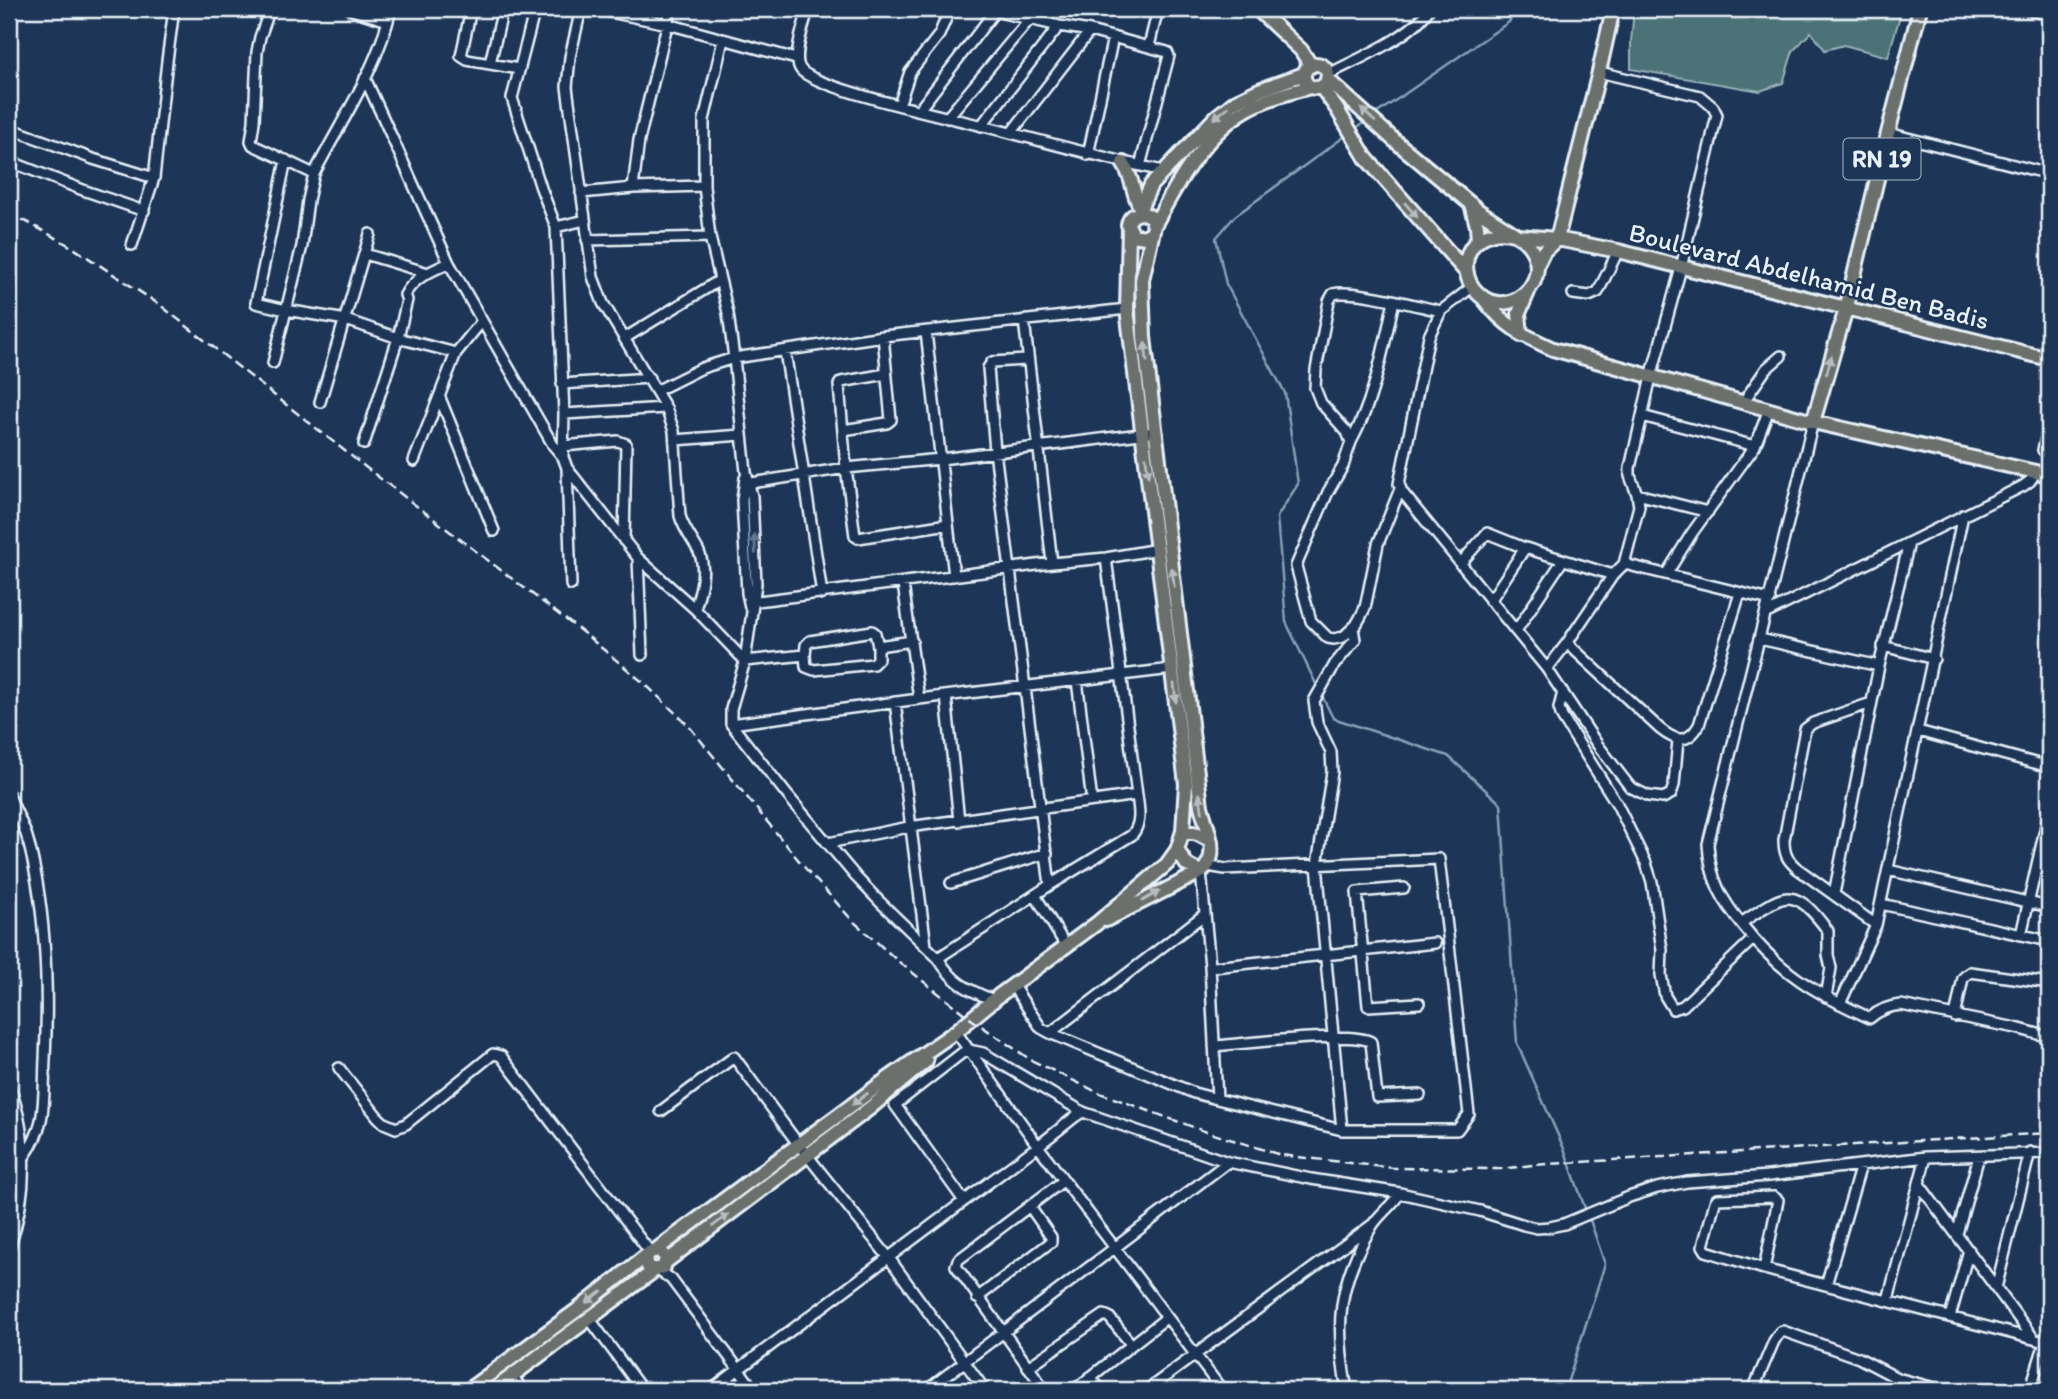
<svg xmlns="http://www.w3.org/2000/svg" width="2058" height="1399" font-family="Itim,sans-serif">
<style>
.green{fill:#4c7377;stroke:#9ab2b8;stroke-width:2}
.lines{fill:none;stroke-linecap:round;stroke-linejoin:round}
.stream{stroke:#87a1b8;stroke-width:2.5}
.minor-casing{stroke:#e8f1f8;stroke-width:14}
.major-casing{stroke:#e8f1f8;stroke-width:18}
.minor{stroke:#1d3557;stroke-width:9}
.major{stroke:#6c706d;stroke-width:12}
.rail{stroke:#e8f1f8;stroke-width:2.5;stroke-dasharray:10 5;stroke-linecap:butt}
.oneway{fill:#b6bdc0}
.oneway2{fill:#64778f}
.labels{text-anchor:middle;stroke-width:5;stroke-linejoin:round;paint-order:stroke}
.shield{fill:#1d3557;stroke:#abb9c8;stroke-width:2}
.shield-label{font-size:24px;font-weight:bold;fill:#e8f1f8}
.street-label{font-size:26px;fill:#e8f1f8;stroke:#1d3557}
</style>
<rect width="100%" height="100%" fill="#1d3557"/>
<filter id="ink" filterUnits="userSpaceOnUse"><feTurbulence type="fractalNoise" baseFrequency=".0143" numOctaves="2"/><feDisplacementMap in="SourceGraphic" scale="14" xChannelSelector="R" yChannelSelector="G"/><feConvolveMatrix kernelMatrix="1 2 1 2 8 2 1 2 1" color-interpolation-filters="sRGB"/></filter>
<g filter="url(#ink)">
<path class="green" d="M1634 9H1902L1888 57 1844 45 1825 50 1811 32 1793 51 1783 83 1760 91 1631 69V42Z"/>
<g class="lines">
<path class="stream" d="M1373 116 1509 22 1518 9
M1353 130 1368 120
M1316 684 1286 622 1277 517 1298 484 1285 393 1226 284 1216 238 1235 216 1348 134
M1323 698 1333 718 1448 756 1501 804 1517 1043 1565 1151 1586 1211
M1565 1390 1605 1264 1589 1217"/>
<defs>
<path id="minor" d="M270 9 260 37 257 52 254 122 251 141 253 145 314 174C341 121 378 68 391 9
M349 9 388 21
M471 9 461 56 467 60 519 69
M535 9 512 98 541 188 556 227 564 414 563 457 567 468 638 558 695 609 745 661 805 655 806 645 810 641 872 631 875 633 878 646 912 641
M581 9 570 57 567 87 593 277 603 303 666 408 674 431 680 516C684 530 693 540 699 552 707 570 700 592 695 609
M595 9 668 24 796 59
M808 9C805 23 791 58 801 70 817 89 951 118 983 126 1043 141 1102 158 1163 171
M986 9 1059 26 1090 31 1167 52 1169 56 1140 166
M2026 9 2049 15
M723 40 704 120V186L710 237 728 313 734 358 746 472 752 496 756 584 745 661 731 709V724L788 796 856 877 880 902 938 958 1050 885 1132 835C1142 822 1139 811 1137 795L1106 558
M1149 46 1158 9
M490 63 503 9
M1327 75C1357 59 1412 37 1429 9
M365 78 449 263 553 445 563 457
M899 105 910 72 939 35 950 9
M919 110 995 11
M947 118 1029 20
M981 126 1059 26
M9 128 93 159 154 178
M1011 133 1090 31
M1888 133 2049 174
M1088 155 1113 37
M286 160 256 303 286 310 346 320 398 338 456 353
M9 161 83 190 144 211
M633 188 639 140 671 9
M581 193 633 188 704 186
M556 227 585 220
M587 240 710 237
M132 245 154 178 167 61 174 9
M365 254 428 273
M1472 287 1441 311 1429 336 1399 484 1402 492 1547 669 1567 643 1613 575 1624 564 1639 506 1637 494 1630 476V468L1651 377 1681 268 1717 115 1713 107 1700 96 1599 72
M1573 294 1589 296 1598 292 1618 251
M1024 320 1052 563
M926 332 954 576
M625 338 720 280
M785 351 822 594
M1027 360 992 362 988 368 995 451 1050 885
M273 363 302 246 308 200 314 174
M886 374 841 382 839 385 846 468 855 536 858 538 948 524
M562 384 649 378
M656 391 702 368 734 358 883 336 1127 309
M440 398 494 531
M1744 401 1766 369 1781 356
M320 402 370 234
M564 414 666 408
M1642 416 1755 446
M1813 422 1708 844C1710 880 1722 900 1744 927 1780 973 1817 994 1870 1018 1879 1010 1888 1006 1901 1005L2016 1028 2049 1037
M843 430 887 423 891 420 883 336
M675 440 742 435
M1351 442C1375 398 1383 349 1394 301
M364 444 398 338 407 300 405 295C413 278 433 270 449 263
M563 446 618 441 626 444 624 541
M2043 450 2049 424
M414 461 456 353 482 321
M567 468 571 585
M745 478 742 500 747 593 750 607
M745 484 846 468 941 459 1156 432
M1400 489 1378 544 1365 608 1360 618 1356 625 1343 637 1334 639 1328 638 1311 621 1296 566 1328 492 1343 466 1351 442 1347 432 1321 403 1315 388 1316 370 1329 301 1333 294C1354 289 1417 306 1441 311
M1637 494 1708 512
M638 558 642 655
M1460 564 1487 533 1522 547 1613 575
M1624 564 1770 600
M1667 573 1692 533 1755 446 1769 409
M903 584 919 699
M1490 601 1525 548
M750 602 1052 563 1106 558 1158 549
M1767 613 2023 486 2030 481 2036 472
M1516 631 1563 560
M1760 639 1879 666
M1567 643 1660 729C1676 742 1688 744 1699 725L1740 593
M1883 646 1934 659
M805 655 806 667 814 670 873 664 878 659V646
M1547 669 1597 744 1630 787 1648 796 1663 798 1671 794 1674 785 1678 740
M1077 680 1091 794
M1563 692 1559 708 1562 717 1617 804 1646 863 1652 882 1662 950 1661 975 1665 996 1673 1009 1683 1006 1753 939
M946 696 959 821
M895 702 926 946
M1871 703 1813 723 1805 729 1784 840C1784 854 1787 860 1798 869L1876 925
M731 724 919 699 1172 669
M1918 731 2049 767
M9 795C14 808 21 821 26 834 31 849 34 866 37 882 47 941 48 999 45 1059 43 1097 48 1125 24 1157
M828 843 909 827 1137 795
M1208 866 1225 869 1439 859 1469 1114 1457 1130H1342L1317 865 1332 772 1331 752 1317 722 1314 701 1335 664 1355 640 1353 628
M1888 870 2049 907
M951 883 1047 853
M1404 888 1357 892 1368 1006 1419 1003
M1834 894 1879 666 1909 543
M1035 895 1066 946
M1881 904 2049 941
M1741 923C1784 895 1792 882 1828 931V955L1831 968 1826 997
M2021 935 2049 812
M938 958C953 983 966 989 993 1000
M1210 966 1214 967 1435 943
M1013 986 1041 1028 1050 1033 1194 1093 1217 1099 1210 966 1201 872
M1840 1004 1876 925 1963 515
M1955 1017 1963 978 1970 972 2049 983
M1050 1033 1205 914
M959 1036 1038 1146 1076 1116 1083 1112 1228 1162 1311 1179 1400 1193C1393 1205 1379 1214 1372 1226 1337 1284 1335 1326 1347 1390
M1214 1046C1242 1044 1353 1030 1371 1042L1377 1097 1420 1095
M339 1068 377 1116 384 1123 396 1128 406 1124 493 1054 501 1056 650 1252
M9 1085C29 1137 28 1195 9 1248
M1217 1099 1342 1130
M661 1111 734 1057 799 1145 889 1258 985 1390
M9 1129 12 1162 9 1206
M1919 1184 2034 1339
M1400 1193 1480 1211 1524 1225 1537 1228 1550 1227 1564 1224 1629 1197 1657 1188 1687 1182 1769 1176 1926 1157 2049 1153
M964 1201 895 1105 962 1053 969 1050 983 1053 1083 1112
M1957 1234 1979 1156
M1764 1269 1778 1200 1774 1197 1717 1199 1715 1202 1703 1246 1706 1251 1764 1269 2049 1343
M658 1270 671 1279 754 1390
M1826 1285 1861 1165
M1996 1288 2030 1152
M977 1298 1051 1242V1237L1030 1207
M1888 1300 1926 1157
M1950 1317 1969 1250
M589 1318 642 1390
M1028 1367 1104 1315 1109 1317 1131 1344
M512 1376 523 1390
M1090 1377 1101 1390
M711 1390 1038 1146 1222 1390
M927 1390 1228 1162
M1045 1390 956 1266 958 1260 1063 1181
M1074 1390 1166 1318
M1147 1390 1372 1225
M1753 1390 1774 1341 1780 1332 1783 1331 1859 1358 1897 1378 1942 1390
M2030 1390 2049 1330
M2047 1390 2049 1382"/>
<path id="major" d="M1257 9 1301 50 1311 66
M1304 76a12 12 0 1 1 24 0a12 12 0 1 1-24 0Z
M1327 79 1394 140 1479 211 1524 240C1563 278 1504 328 1474 289 1468 282 1466 273 1466 264 1468 239 1492 228 1514 234
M1321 87 1337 109 1366 158 1467 273
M1123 163C1133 177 1132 192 1140 207
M1471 204 1477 226 1478 241
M1138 213 1151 185 1217 116 1236 101 1259 90 1304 74
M1154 226C1176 185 1203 136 1244 111 1264 99 1288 93 1310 87
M1518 236 1557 239 1618 251 2049 359
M1537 265 1544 251 1557 239 1599 72 1613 9
M1483 298C1504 326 1522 335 1553 349L1813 422 2049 475
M1521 335 1519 313 1528 292
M1813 422 1846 309 1888 133 1920 9
M1183 831 1198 834 1211 841
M1177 850 1187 865 1200 872
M1106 920 1201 872C1222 855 1206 828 1201 806L1144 337 1142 280 1154 226 1151 217 1143 213C1135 213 1129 217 1128 225L1133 235 1145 237 1152 232
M656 1250 879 1085 955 1032 1001 994 1096 924 1167 864 1177 850 1183 831 1186 784 1127 309 1129 228
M667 1261 870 1108 926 1061
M468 1390 580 1308 647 1255
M493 1390 655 1270 664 1267 666 1257 659 1250 650 1252 646 1258 648 1267 655 1270"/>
</defs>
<use href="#minor" class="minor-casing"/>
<use href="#major" class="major-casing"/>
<use href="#minor" class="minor"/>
<use href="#major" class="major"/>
<path class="rail" d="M9 212 72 247 160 305 364 466 586 635 645 684 688 725 805 868 853 921 899 962 971 1019 1031 1060 1097 1092 1204 1131 1281 1155 1393 1168 1501 1169 1533 1165 2049 1133"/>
</g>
<defs><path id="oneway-solid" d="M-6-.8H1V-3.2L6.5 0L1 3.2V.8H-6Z" transform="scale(1.75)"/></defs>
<g class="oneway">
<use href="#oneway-solid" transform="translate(1221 113) rotate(140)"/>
<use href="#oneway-solid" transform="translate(1368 115) rotate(-137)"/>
<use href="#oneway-solid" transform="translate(1411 210) rotate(49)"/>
<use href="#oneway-solid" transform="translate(1146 352) rotate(-96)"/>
<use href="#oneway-solid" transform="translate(1829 365) rotate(-74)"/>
<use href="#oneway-solid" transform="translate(1147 467) rotate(83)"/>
<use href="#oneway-solid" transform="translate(1173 577) rotate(-97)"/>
<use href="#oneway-solid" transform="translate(1175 693) rotate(84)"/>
<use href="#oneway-solid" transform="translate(1201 803) rotate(-99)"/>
<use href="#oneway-solid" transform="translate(1151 896) rotate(-30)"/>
<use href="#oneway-solid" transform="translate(860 1099) rotate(143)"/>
<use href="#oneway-solid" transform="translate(721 1220) rotate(-37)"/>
<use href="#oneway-solid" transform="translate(594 1297) rotate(142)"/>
</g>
<use class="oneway2" href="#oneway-solid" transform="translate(755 544) rotate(-92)"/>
</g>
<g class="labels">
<rect class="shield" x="1843.5" y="138.5" width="77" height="41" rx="5"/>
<g class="shield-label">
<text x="1882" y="167">RN 19</text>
</g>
<g class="street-label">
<text transform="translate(1809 276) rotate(14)" y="9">Boulevard Abdelhamid Ben Badis</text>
</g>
</g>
<rect width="2058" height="1399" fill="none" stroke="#1d3557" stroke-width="35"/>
<rect x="18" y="18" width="2023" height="1364" fill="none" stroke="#e8f1f8" stroke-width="2.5" filter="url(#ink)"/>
</svg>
